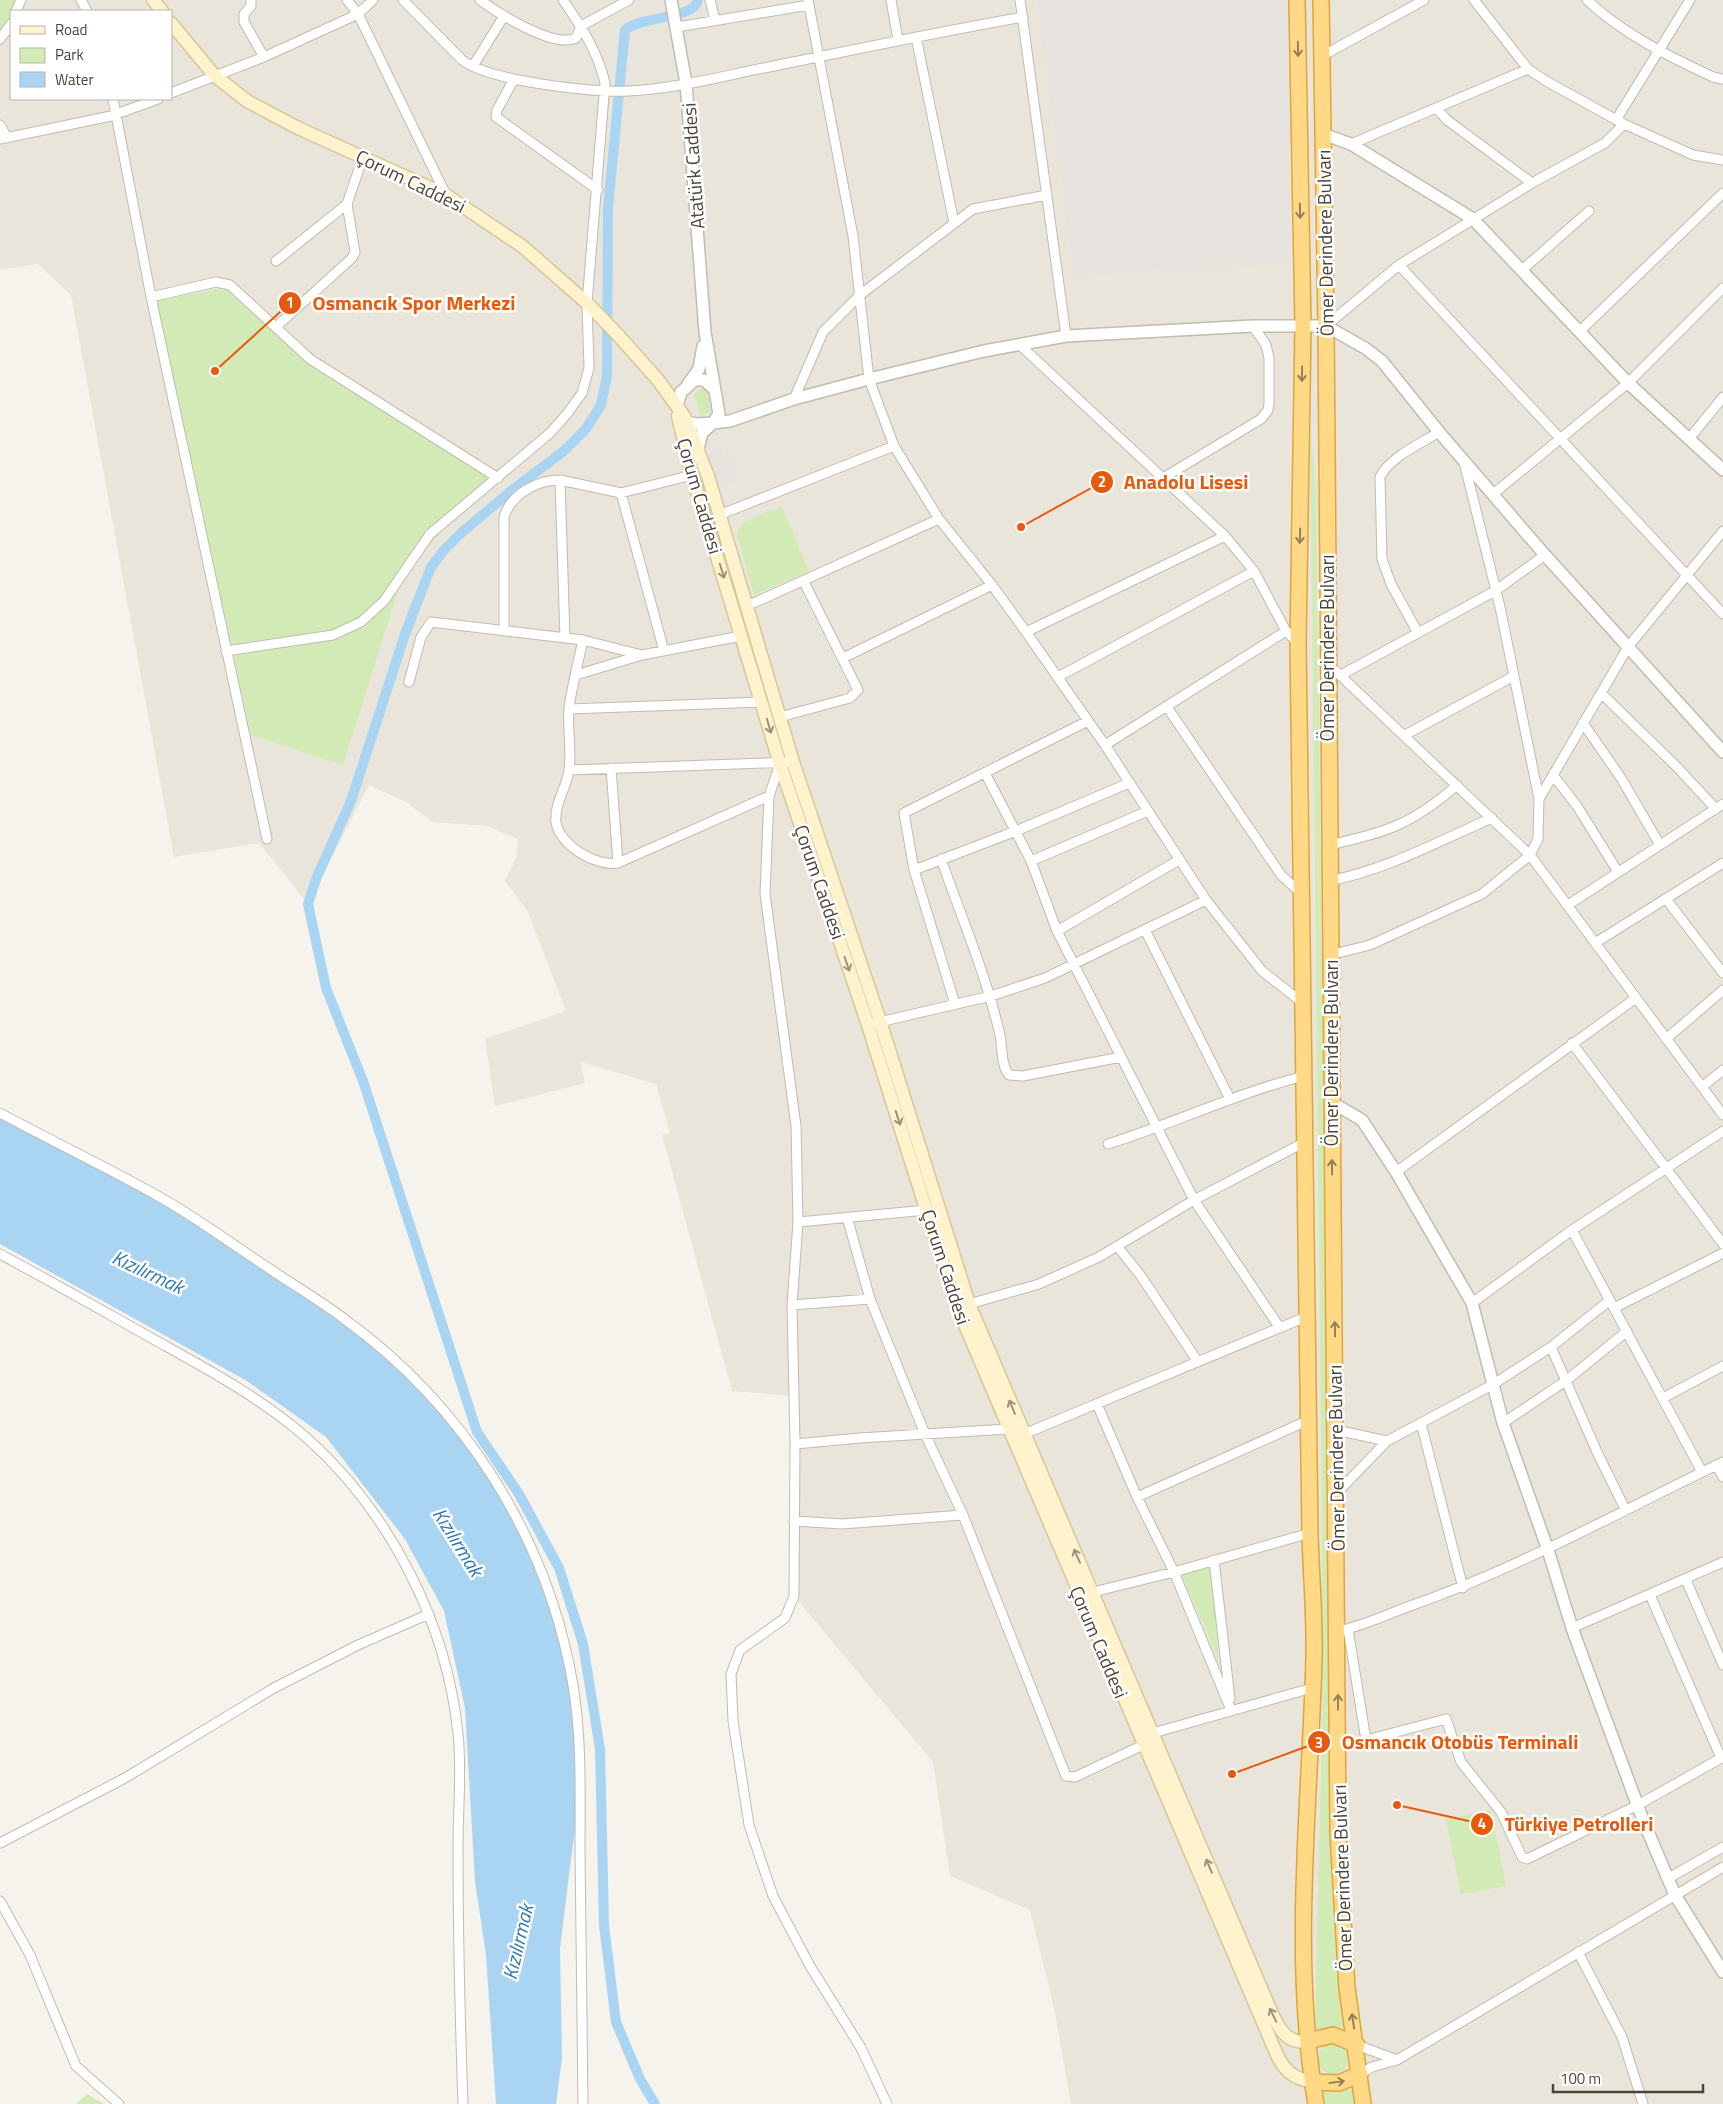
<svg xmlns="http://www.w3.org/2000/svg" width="1723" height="2104" font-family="'Titillium Web',sans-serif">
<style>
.residential{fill:#eae5da}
.industrial{fill:#e6e2dd}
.green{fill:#d2eab5}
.water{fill:#a9d4f2}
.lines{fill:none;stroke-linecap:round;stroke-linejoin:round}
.canal{stroke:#a9d4f2;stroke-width:10}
.minor-casing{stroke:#c2bbae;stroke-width:11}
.tertiary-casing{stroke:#c2bbae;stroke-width:14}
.secondary-casing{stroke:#d6c79b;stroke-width:15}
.trunk-casing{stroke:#e0a43c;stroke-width:18}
.minor{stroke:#fff;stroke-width:9}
.tertiary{stroke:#fff;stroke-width:11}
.secondary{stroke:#fff3cd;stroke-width:12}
.trunk{stroke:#ffd985;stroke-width:15}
.oneway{stroke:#938057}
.oneway2{stroke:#9c937c}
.labels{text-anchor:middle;stroke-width:5;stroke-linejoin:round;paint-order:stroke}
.street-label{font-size:19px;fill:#4b4439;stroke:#fff}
.water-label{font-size:20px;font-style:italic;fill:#2e7ab2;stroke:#fff}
.leader{fill:none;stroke:#e8590c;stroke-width:2}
.callout-dot{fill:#e8590c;stroke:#fff;stroke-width:2}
.mark-label{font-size:15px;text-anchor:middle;font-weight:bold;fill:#fff}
.callout-label{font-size:20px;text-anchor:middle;font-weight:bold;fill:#e8590c;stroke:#fff;stroke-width:5;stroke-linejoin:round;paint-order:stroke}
</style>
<rect width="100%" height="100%" fill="#f6f3ec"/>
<path class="residential" d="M21 0H1723V2104H1071L1054 2008 1030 1910 950 1876 933 1762 794 1596V1396L732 1391 662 1135 670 1133 656 1084 581 1062 585 1083 495 1106 485 1039 566 1011 527 910 505 881 517 856 518 839 487 826 433 822 406 802 369 785 308 904 259 843 174 857 71 295 38 264 0 270V39L11 24V99H171V11H16Z"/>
<path class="industrial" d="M1037 0H1291L1290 263 1074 275Z
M721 447 724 459 731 457 738 479 720 485 709 451Z"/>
<path class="green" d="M0 0H21L16 11H11V24L0 39Z
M227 287 311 359 498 478 442 531 402 578 343 765 251 735 156 301Z
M700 389H705L708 392 710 411 704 416 700 414 694 396Z
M1310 423 1316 489 1333 1867 1344 2027 1315 2031 1322 1724V1517Z
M782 507 809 571 754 595 737 535C740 517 767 513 782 507Z
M1212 1566 1218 1659 1182 1574Z
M1491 1810 1506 1886 1461 1894 1446 1819Z
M1318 2059a15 15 0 1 1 30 0a15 15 0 1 1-30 0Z
M1352 2087 1355 2104H1325L1323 2091Z
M87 2094 105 2104H76Z"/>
<path class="water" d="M0 1113 160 1197 344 1318 442 1408 518 1519 567 1652 580 1787 560 1948 562 2058 556 2104H496L486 1955 475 1881 465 1708 444 1611 405 1539 326 1437 247 1381 0 1244Z"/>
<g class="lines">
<path class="canal" d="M655 2104 640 2079 616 2022 604 1925 600 1749 583 1644 559 1568 519 1494 477 1432 363 1081 326 988 308 904 316 879 351 801 405 634 431 567 444 550 460 534 511 491 565 450 585 430 601 405 607 376 608 208 625 30C641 16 695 19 698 0"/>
<defs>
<path id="minor" d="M81 0 87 11
M251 0V6L244 14V22L264 57
M347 0 358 14 446 195
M403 0 462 60C489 81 593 93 628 91 677 89 726 75 774 66 857 49 939 32 1023 17
M480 0C498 13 554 49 576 38L581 26 629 0
M710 0 715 20
M808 0 853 236 869 379 894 446 939 519 992 585 1026 632 1105 745 1206 900 1262 971 1303 1003
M891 0 898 40
M1020 0 1066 336
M1474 0 1528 69
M1587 0C1623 34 1668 56 1713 77L1723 79
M16 11 21 0
M677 27 809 5
M916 37 954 223
M0 39 11 24
M1322 56 1424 0
M473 66 504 16
M514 79 497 110 496 117 598 190
M171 93 264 57 358 14 373 0
M113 99 151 297 267 839
M1436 108 1447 120 1532 183
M1616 120 1690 0
M0 125 7 138
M0 139 111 116 158 99
M1351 144 1528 69 1546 81 1624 124 1693 155 1723 160
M276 261 347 204
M1399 265 1723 614
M1521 271 1589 211
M151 297 216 282 230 285 310 359 498 478
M277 326 352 258 355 252 347 204 363 157
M1326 326 1399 265 1532 183 1605 143 1624 124
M1579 332 1723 193
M1020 345 1225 536 1254 571 1286 631 1298 643
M794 399 823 332 860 295 973 209 1047 195
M1689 439 1723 397
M1163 478 1261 419 1268 410 1269 404V358L1266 345 1253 326
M560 480 565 638
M621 493 664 651
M1492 495 1628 383 1723 288
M719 515 894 446
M747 606 939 519
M504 631V517C511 494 537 480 560 480L621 493 692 475
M1026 632 1225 536
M1418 633 1391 584 1382 559 1380 477C1390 457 1420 444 1439 432
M583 640C578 663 572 686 569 708 567 729 572 750 569 770 567 787 554 804 556 822 559 845 596 867 618 863L769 796
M226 651 333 635 361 622 384 601 430 534 550 433 567 414 582 393 589 368 587 303 605 83C598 52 581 26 563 0
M843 658 992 585
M1328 664 1530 855 1723 1115
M576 675 642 655 741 636
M1341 675 1495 591 1545 555
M1058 677 1254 571
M409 682 421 637 431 622 583 640 642 655
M1601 693 1676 766 1716 809
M1167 707 1281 875 1302 894
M569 709 762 702
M780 717 850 698 858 690 804 582
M1583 723 1621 778 1660 845
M1405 735 1514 676
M1105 745 1286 631
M780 764 769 796 765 894 796 1126 798 1222 792 1305 795 1444 794 1596 785 1618 740 1650 731 1674 733 1721 749 1825 773 1896 810 1966 861 2048 887 2104
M611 768 618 863
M569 770 793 762
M985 773 1031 861 1057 931 1194 1200 1280 1328
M1553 775 1577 806 1618 872
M1539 799 1628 647 1723 531
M1329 845C1385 833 1413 824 1457 785
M941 859C961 916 985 972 999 1031 1003 1044 1000 1064 1009 1075L1023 1076 1121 1057
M1031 861 1148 811
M914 870 1016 831 1129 783
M1329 881C1386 870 1439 841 1492 818
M1666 899 1723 973
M1568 905 1723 804
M1145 930 1230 1099
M1057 931 1179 860
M1595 943 1723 863
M1330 955 1370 945 1482 894 1530 855 1538 839 1539 799 1500 607 1464 462
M955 1004 914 870 904 813 1088 721
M875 1023 991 996 1045 978 1206 900
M1666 1039 1723 990
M1572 1043 1723 1244
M1702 1087 1723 1070
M0 1113C52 1141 106 1167 158 1196 194 1216 229 1242 264 1265 290 1283 318 1299 343 1318 465 1406 548 1538 573 1685 582 1739 580 1795 580 1850 581 1935 582 2019 583 2104
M1108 1144C1175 1123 1237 1093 1304 1076
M1396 1172 1636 998
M798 1222 927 1210
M1572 1230 1702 1472
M1117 1246 1141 1276 1198 1362
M0 1254C52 1282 103 1311 155 1340 207 1369 263 1399 308 1439 390 1513 447 1623 458 1734 462 1771 458 1809 458 1846 458 1932 460 2018 463 2104
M870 1299 925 1434 963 1515
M1472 1303 1572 1230 1723 1131
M969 1304 1039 1284 1099 1257 1194 1200 1305 1142
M792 1305 870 1299 847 1217
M1614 1308 1723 1253
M1551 1347 1597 1452 1625 1509
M1663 1398 1723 1366
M1097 1404 1137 1497 1174 1572 1231 1710
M1421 1423 1463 1588
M1503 1423 1567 1380 1627 1331
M1336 1430 1387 1441 1337 1493
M1024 1434 1308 1316
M1387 1441 1492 1385 1551 1347 1610 1300
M795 1444 860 1438 1008 1429
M1716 1465 1723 1477
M1137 1497 1309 1420
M794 1521 842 1524 963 1515 1066 1776 1075 1777 1143 1745 1153 1733 1312 1688
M1214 1560 1230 1699
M1686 1580 1723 1665
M1093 1592 1174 1572 1310 1533
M1650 1595 1721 1758
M1572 1628 1723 1562
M1348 1629 1366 1740 1446 1719 1461 1762 1501 1812 1522 1857 1527 1859 1638 1805 1723 1757
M1342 1630C1365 1625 1388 1614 1410 1606 1519 1568 1619 1512 1723 1462
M0 1843 125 1778 274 1688 358 1645 429 1614
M1667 1879 1723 1847
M0 1901 30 1955 76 2066 119 2104
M1578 1952 1622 2037 1643 2104
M1357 2045 1397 2060 1372 2067 1360 2074
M1397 2060 1723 1867"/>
<path id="tertiary" d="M671 0 686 83 705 332 719 414 713 423 697 424 687 422
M1323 134 1351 144 1473 219 1628 383 1723 470
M688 384 699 369 703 346
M677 406 681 392 695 380H704L714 389
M698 449 702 433 713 423 730 421 794 399 869 379 984 351 1066 336 1253 326H1326L1365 348 1382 361 1439 432 1545 555 1723 752
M1331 1102 1362 1120 1396 1172 1472 1303 1503 1423 1548 1550 1572 1628 1643 1820 1675 1895 1723 1972"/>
<path id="secondary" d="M153 0 162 11
M171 23 214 75 247 101 298 128 446 195 522 246 587 303 618 335 658 380 684 416 708 476 793 762 880 1021 969 1304 1267 2002C1275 2021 1284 2046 1308 2041
M678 416 692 475 780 764 868 1025 956 1304 1277 2055C1285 2072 1295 2079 1313 2082"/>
<path id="trunk" d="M1297 0 1303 326 1298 643 1310 1533C1311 1574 1315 1616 1314 1658 1310 1806 1291 1956 1316 2104
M1321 0 1326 326 1338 1833 1347 1988 1363 2104
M1308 2041 1333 2035 1357 2045
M1313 2082 1339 2083 1360 2074"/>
</defs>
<use href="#minor" class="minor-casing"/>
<use href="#tertiary" class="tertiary-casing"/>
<use href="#secondary" class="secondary-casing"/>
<use href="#trunk" class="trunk-casing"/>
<use href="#minor" class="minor"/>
<use href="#tertiary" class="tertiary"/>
<use href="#secondary" class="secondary"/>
<use href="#trunk" class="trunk"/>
</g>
<defs><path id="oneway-shaft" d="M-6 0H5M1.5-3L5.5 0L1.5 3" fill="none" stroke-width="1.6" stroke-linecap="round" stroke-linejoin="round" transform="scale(1.25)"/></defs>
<g class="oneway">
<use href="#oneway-shaft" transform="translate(1298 49) rotate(89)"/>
<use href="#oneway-shaft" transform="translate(1300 211) rotate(89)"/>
<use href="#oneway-shaft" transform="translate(1302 374) rotate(91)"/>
<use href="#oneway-shaft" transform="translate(1300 536) rotate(91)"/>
<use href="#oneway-shaft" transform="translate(1332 1167) rotate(-91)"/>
<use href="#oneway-shaft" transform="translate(1335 1329) rotate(-91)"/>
<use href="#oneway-shaft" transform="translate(1338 1702) rotate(-90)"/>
<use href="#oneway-shaft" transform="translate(1353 2021) rotate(-99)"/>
<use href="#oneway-shaft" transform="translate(1337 2082) rotate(-8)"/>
</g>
<g class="oneway2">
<use href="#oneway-shaft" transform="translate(722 571) rotate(73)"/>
<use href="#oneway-shaft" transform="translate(769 726) rotate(74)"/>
<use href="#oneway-shaft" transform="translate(847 964) rotate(71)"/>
<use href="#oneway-shaft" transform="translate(898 1118) rotate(72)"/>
<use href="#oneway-shaft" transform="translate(1012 1407) rotate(-113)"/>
<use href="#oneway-shaft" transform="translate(1077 1556) rotate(-114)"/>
<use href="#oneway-shaft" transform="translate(1209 1866) rotate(-113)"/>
<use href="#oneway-shaft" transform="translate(1273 2015) rotate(-116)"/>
</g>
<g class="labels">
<g class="street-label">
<text transform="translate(693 166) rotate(-94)" y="7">Atatürk Caddesi</text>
<text transform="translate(411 181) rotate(26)" y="7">Çorum Caddesi</text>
<text transform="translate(1325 243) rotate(-91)" y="7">Ömer Derindere Bulvarı</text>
<text transform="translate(700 496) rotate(74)" y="7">Çorum Caddesi</text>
<text transform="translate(1327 648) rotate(-90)" y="7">Ömer Derindere Bulvarı</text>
<text transform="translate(820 882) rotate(71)" y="7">Çorum Caddesi</text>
<text transform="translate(1331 1053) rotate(-90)" y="7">Ömer Derindere Bulvarı</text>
<text transform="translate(946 1267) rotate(72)" y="7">Çorum Caddesi</text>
<text transform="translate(1336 1458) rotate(-91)" y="7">Ömer Derindere Bulvarı</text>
<text transform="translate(1099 1642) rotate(67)" y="7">Çorum Caddesi</text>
<text transform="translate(1342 1878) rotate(-92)" y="7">Ömer Derindere Bulvarı</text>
</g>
<g class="water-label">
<text transform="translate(148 1272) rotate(25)" y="7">Kızılırmak</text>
<text transform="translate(458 1542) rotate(58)" y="7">Kızılırmak</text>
<text transform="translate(518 1942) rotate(-77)" y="7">Kızılırmak</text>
</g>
</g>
<path class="leader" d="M215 371L290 303M1021 527L1102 482M1232 1774L1319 1742M1397 1805L1482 1824"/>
<g class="callout-dot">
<circle cx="215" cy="371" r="5"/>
<circle cx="1021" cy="527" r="5"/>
<circle cx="1232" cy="1774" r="5"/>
<circle cx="1397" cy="1805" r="5"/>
<circle cx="290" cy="303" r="12"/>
<circle cx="1102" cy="482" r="12"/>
<circle cx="1319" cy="1742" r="12"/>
<circle cx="1482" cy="1824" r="12"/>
</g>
<g class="mark-label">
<text x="290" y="308">1</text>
<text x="1102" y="487">2</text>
<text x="1319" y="1748">3</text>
<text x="1482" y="1829">4</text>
</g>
<g class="callout-label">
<text x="414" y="310">Osmancık Spor Merkezi</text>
<text x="1186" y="489">Anadolu Lisesi</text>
<text x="1460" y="1749">Osmancık Otobüs Terminali</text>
<text x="1579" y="1831">Türkiye Petrolleri</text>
</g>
<rect x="10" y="10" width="162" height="90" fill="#ffffff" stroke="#b7b4b0"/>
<rect x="20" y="26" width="25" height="8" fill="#fff3cd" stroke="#b7b4b0"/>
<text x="55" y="35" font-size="15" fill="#4b4439">Road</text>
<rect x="20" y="48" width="25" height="15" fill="#d2eab5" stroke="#b7b4b0"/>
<text x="55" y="60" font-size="15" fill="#4b4439">Park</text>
<rect x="20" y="72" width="25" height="15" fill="#a9d4f2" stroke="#b7b4b0"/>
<text x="55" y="85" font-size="15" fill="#4b4439">Water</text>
<path d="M1553 2084v8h150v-8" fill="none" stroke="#4b4439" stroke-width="2.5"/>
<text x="1560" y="2084" font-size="15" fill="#4b4439" stroke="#ffffff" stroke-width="4" paint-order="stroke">100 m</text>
</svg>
